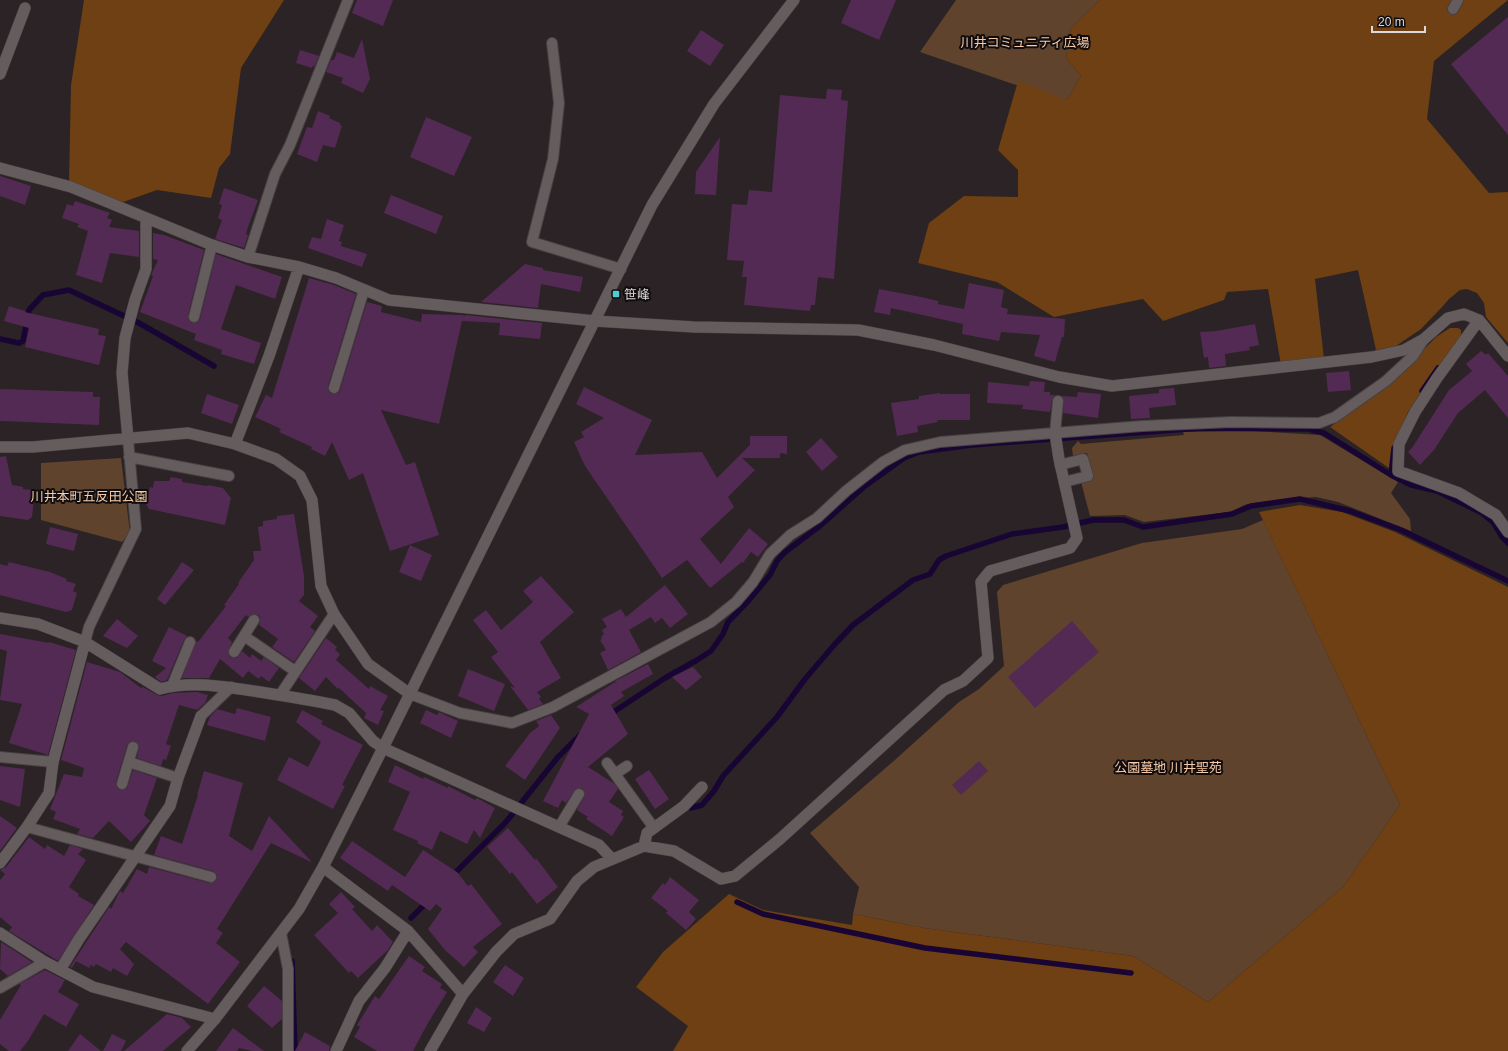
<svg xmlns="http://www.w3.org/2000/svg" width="1508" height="1051" font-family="Arial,'Noto Sans JP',sans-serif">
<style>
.green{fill:#60432d}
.forest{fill:#6e4013}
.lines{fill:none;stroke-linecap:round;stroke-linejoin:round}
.stream{stroke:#190534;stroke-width:5.5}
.building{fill:#532a53}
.service-casing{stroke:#484143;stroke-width:12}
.minor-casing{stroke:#484143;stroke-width:12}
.tertiary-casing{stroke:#484143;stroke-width:12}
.service{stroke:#655c5e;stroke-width:10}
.minor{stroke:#655c5e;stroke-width:11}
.tertiary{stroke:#655c5e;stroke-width:11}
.poi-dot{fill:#52cbd7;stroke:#110d0e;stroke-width:1.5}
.labels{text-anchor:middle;stroke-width:4;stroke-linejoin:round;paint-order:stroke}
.park-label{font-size:13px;fill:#f7caa7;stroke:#110d0e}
.poi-label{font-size:13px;fill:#ddd8d9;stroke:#110d0e;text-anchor:start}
</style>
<rect width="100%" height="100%" fill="#2b2325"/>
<path class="green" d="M956 0H1100L1071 28 1066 58 1081 76 1067 100 1010 83 920 52Z
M1254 431 1320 435 1398 482 1391 493 1410 519 1411 531 1338 502 1316 497 1301 498 1247 504 1230 512 1144 522 1125 515 1090 516 1081 482 1093 479 1087 453 1073 456 1072 448 1078 441 1081 444 1184 435 1183 432Z
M121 458 130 533 122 542 41 520V463Z
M1263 520 1400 805 1343 887 1208 1002 1133 956 924 928 853 914 859 887 810 833 896 759 959 702 979 689 1004 666 997 592 1003 585 1142 543 1242 529Z"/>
<path class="forest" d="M84 0H284L241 68 230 154 219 168 211 198 157 190 123 202 69 183 71 85Z
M1100 0H1508L1434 61 1427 119 1489 193 1508 192V343L1486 317 1484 303 1477 293 1467 289 1460 290 1449 299 1443 306 1421 329 1396 346 1376 350 1358 270 1315 279 1324 359 1281 365 1268 289 1227 292 1224 300 1163 321 1143 299 1054 317 997 282 918 263 929 223 964 196 1018 197V170L998 150 1018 81 1067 100 1081 76 1066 58 1071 28Z
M1450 328H1458L1461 330V339L1431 376 1408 412 1393 446 1389 468 1330 427 1393 381 1436 337Z
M1300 505 1342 512 1395 532 1508 587V1051H673L688 1026 636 987 663 952 729 894 763 910 852 925 853 914 924 928 1133 956 1208 1002 1343 887 1400 805 1259 512Z"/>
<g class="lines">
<path class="stream" d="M0 339 19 343 23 341 29 310 43 295 69 290 139 323 214 366
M1422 391 1438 368
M1391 475 1394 448
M609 715 665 678 697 660 711 651 723 634 728 622 749 600 770 575 777 561 784 553 821 525 865 486 904 458 919 452 972 445 1202 428 1308 429 1324 433 1391 475 1411 485 1437 491 1482 513 1493 522 1502 537 1508 543
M691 808 702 805 714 791 723 776 777 717 805 679 835 644 853 625 913 580 930 574 939 560 946 556 1012 534 1063 527 1093 520H1124L1143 527 1232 514 1251 506 1300 499 1350 511 1401 530 1508 581
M452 876 506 822 558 757 581 734
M737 902 763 914 925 948 1131 973
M411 918 428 901
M292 961 295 1051"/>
</g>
<path class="building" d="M357 0H393L383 26 352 13Z
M851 0H896L879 40 841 23Z
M1508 17V135L1451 64Z
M701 30 724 45 710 66 687 51Z
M362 39 370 79 363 93 341 83 343 78 326 72 331 60H334L337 52 354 58Z
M300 50 319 56 314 67 312 66V68L296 63Z
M827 89 842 90 841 100 848 101 834 279 818 277 815 305H811L810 311 744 305 747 277H742L744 261 727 260 732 204 747 205 749 190 772 192 780 95 826 99Z
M318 111 330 116 329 118 340 123V125L342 126 335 148 323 145 317 162 297 154 307 127 312 128Z
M426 117 472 137 454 176 410 157Z
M720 137 716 195 695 194 696 172Z
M0 176 31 186 25 205 0 196Z
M224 188 258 200 248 227 246 234 248 235 244 248 215 239 222 220 218 218 222 205 219 204Z
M391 195 443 216 436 234 384 213Z
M75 201 110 213 107 218 112 220 109 227 139 231V257L110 253 102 283 76 275 88 231 77 227 79 224 62 218 67 204 73 206Z
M327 219 344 225 339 241 342 242 341 246 367 254 362 267 308 248 312 237 321 239Z
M153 233 164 235 204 250 188 315V319L192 323H196L200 319 216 254 282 277 275 299 236 285 221 329 261 343 254 364 221 354 222 350 194 340 196 334 140 312 153 276 151 275 158 260 153 259Z
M525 264 543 268V270L583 277 580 292 541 284 538 308 481 302Z
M309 278 334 285 356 294 328 386 329 392 332 394 338 393 340 390 367 302 382 306 381 312 421 322 422 314 464 315 463 317 466 315 542 323 540 339 499 335 500 323 462 321 439 424 381 410 406 465 415 462 439 535 390 551 363 473 349 480 332 442 325 456 311 449 312 447 279 432 281 429 255 417 266 395 272 398Z
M969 283 1004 290 1001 307 1008 309 1007 314 1065 319 1064 337H1062L1055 362 1034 356 1040 335 1001 332 999 341 962 334 963 324 891 308 890 315 874 312 879 289 921 297 938 301V304L964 309Z
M9 306 25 311V312L99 329 98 335 106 336 99 365 25 347 29 328 4 321Z
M1255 324 1259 345 1249 347 1250 350 1225 354 1226 366 1209 368 1208 357 1204 358 1200 332 1216 331Z
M1481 351 1486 355 1488 353 1508 376V418L1485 390 1458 413 1434 450 1420 465 1408 452 1412 448 1449 390 1472 371 1466 364Z
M1349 371 1351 390 1328 392 1326 373Z
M1030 381 1045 382 1044 392H1050V395H1055L1052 400 1050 412 1022 409 1023 405 987 403 988 382 1029 386Z
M584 387 652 420 635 455 702 452 717 478 750 445V436H787V454L780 453V458H742L755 470 728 497 734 507 700 539 721 564 749 528 768 544 758 557 751 552 743 563 742 562 710 588 687 560 662 578 585 466 574 442 584 437 581 432 604 418 576 404Z
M1174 388 1176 405 1149 408 1150 418 1131 419 1129 396 1159 393V389Z
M0 389 93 392V397H100L99 425 0 421Z
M1078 392 1101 394 1098 418 1063 413 1064 401 1062 396 1077 397Z
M940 393V394H970V420H937L938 422 917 426 918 432 897 436 891 403 919 399V396Z
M207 394 239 405 232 424 201 413Z
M821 438 838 457 822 471 806 452Z
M6 456 12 485 23 487V489L32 490V499H34L32 517 28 520 0 516V457Z
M171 477 182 479V482L207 486 208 485 223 488 231 498 225 525 149 509 146 504 150 487 153 488 154 481H169Z
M294 514 304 576V595L299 601 318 616 310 627 315 631 294 662 272 647 278 639 259 625 260 621V617L258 615 254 614 248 617 246 615 228 638 232 642 228 652 230 657 233 658H237L242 651 250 658 252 654 261 661 264 657 279 668 269 682 261 676 259 679 248 671 243 678 220 659 209 678H182L196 641 198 642 226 606 224 605 239 584 238 583 254 560 253 551H261L258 527 263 526V521L277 519V516Z
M50 527 78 534 74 551 46 544Z
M410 545 432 555 421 581 399 572Z
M9 562 50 572 67 579 66 581 76 584 73 591 77 593 72 610 66 612 0 595V564L7 566Z
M182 562 194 570 165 605 157 599Z
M541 576 574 612 540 642 561 678 537 692 541 697 539 699 543 704 528 710 510 686 515 688 491 657 498 652 473 620 486 610 501 630 533 602 523 591Z
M665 585 688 614 670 628 662 618 655 623 651 617 629 630 641 652 608 670 600 653 606 650 600 640 602 639 601 637 604 634 602 630 607 627 602 619 621 609 626 617Z
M117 619 138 636 127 648 103 636Z
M1072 621 1099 652 1035 708 1008 677Z
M169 627 187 636 184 640 167 680 161 682 155 677 166 668 152 661Z
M0 634 49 643V642L76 650 48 755 9 743 22 704 0 700 7 651 0 649Z
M326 638 337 647 335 650 340 654 336 660 369 689 370 686 388 696 380 710 384 711 378 725 364 718 366 713 339 688 338 689 326 677 315 691 299 678Z
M87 662 120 672 141 688 143 687 157 695 162 696 173 693 197 692 208 695 205 703 197 710 179 705 166 744 171 746 166 760 163 759 161 766 137 758 139 746 135 741H131L127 745 116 782 117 788 121 790 127 788 133 770 157 778 144 815 150 821 131 842 109 821 93 838 77 834 80 829 53 819 56 812 50 809 64 774 82 777 84 768 61 760Z
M648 664 653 674 621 692 624 696 611 705 628 734 588 767 615 784 618 789 609 802 623 811 621 815 624 817 612 836 586 819 588 817 577 810 585 795 584 791 582 788 576 789 566 803 562 800 558 808 543 801 589 714 576 707 615 682 617 685 615 681Z
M693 667 702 677 686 690 672 677Z
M468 669 505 684 494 711 458 696Z
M237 708 271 717 265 741 207 725 210 717 217 709 235 714Z
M302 710 323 721 321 724 363 745 342 785 345 786 333 809 277 780 289 757 308 767 321 742 296 722Z
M426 710 437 715 439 712 458 721 451 738 420 723Z
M551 715 560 728 525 780 505 766 530 733 539 726 536 721Z
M979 761 988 771 961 795 952 785Z
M395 765 423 779 424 777 448 788V786L475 800 477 798 495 808 480 838 474 830 467 844 440 831 432 850 417 843 418 841 393 830 410 792 388 782Z
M0 766 25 769 20 807 0 800Z
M649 770 669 799 655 809 635 779Z
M204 771 243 783 229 836 252 851 269 816 311 861V862L271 843 217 929 223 933 216 943 240 962 208 1004 126 942 120 949 134 964 127 976 113 968 111 972 96 964 94 967 91 965 89 968 76 961 72 968 70 967 109 907 111 909 120 891 123 893 126 888 137 869 147 874 149 867 209 883 216 881 217 875 213 871 154 855 161 836 182 844 198 795H197Z
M0 816 17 828 0 851Z
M508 828 535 860 536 858 558 887 537 904 512 872 510 874 487 847Z
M29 837 45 849 47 845 64 856 70 845 83 849 78 854 86 860 69 887 79 894 78 896 94 905 58 961 9 931 12 927 0 917V880L5 874 0 870 6 867Z
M352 841 405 877 423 850 457 872 468 886 471 884 502 924 473 947 478 952 464 967 445 950 428 929 442 909 436 904 430 911 392 885 388 891 340 858Z
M670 877 699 900 689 912 696 919 686 930 666 913 668 911 651 898 663 883 665 885Z
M341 892 355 907 352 909 372 931 377 925 393 942 388 950 358 978 351 971 349 973 314 935 338 913 329 904Z
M1 942 32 962 8 976 0 969Z
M409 956 425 967 422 971 442 984 440 988 447 992 428 1023 413 1051H377L354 1037 360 1027 357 1025 375 996 379 999Z
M505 965 524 978 513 996 493 982Z
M45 970 65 980 58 992 79 1004 66 1027 44 1014 28 1041 20 1051H9L0 1044V1020L21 985 19 984Z
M264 986 282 1001V1019L272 1028 247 1006Z
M476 1007 492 1018 484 1032 467 1023Z
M167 1014 182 1018 191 1027 163 1051H124Z
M233 1028 264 1051H252L239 1048 237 1051H216Z
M305 1032 330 1046 329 1051H295Z
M80 1034 101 1051H68Z
M112 1034 126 1041 121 1051H103Z"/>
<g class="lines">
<defs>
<path id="service" d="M1453 9 1458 0
M552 43 559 103 553 159 532 242 621 269
M248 257 275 174 290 145 348 0
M194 317 212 245
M334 388 364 290
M1055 433 1058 401
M129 457 229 476
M1060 465 1083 459 1088 476 1064 482
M244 636 295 671
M85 642 89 627 136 529 128 439
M234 652 254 620
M172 686 190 642
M410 694 460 713 512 723 553 707 711 622 736 602 753 582 770 554 790 535 817 518 846 491 883 462 905 450 940 442 1142 426 1231 422 1319 423 1335 417 1386 381 1413 356 1424 339
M280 695 334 614
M201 716 231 687
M0 757 53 762
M129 762 178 778
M607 763 654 828
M615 774 627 766
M122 784 133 747
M27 827 211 877
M559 827 579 794
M281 933 288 969V1051
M0 988 45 962"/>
<path id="minor" d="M0 74 25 8
M0 168 71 187 212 245 248 257 299 267 336 278 389 300 595 321 694 327 858 330 934 345 1059 377 1112 386 1372 357 1404 350 1424 339 1448 318 1464 314 1479 320 1508 356
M1479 320 1437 378 1415 412 1399 444 1398 471 1459 493 1496 515 1508 532
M128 439 122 373 125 338 135 300 146 269V218
M235 444 269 356 299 267
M0 447H33L188 433 235 444 276 459 300 476 312 500 321 586 334 614 368 664 410 694
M0 618 38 624 85 642 160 689C192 680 227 687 260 692 285 696 310 700 335 705L349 713 373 741 383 748 599 845 612 859
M644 846 647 833 684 806 702 787
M0 863 27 827 49 793 53 762 85 642
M323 867 408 931 463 994
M0 933 45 962 93 987 215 1019
M60 970 79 939 170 806 178 778 201 716
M336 1051 359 1001 385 968 408 931
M430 1051 463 994 496 952 514 934 550 919 577 881 594 867 644 846 674 851 721 879 735 876 780 839 944 690 963 681 988 658 981 582 990 571 1070 548 1077 538 1059 459 1055 433"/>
<path id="tertiary" d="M187 1051 215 1019 299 909 323 867 383 748 652 205 714 104 794 0"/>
</defs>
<use href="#service" class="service-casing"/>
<use href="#minor" class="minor-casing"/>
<use href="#tertiary" class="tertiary-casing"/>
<use href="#service" class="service"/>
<use href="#minor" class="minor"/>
<use href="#tertiary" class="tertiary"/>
</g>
<rect class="poi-dot" x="612" y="290" width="8" height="8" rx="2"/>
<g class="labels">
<g class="park-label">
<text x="1025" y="47">川井コミュニティ広場</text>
<text x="89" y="501">川井本町五反田公園</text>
<text x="1168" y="772">公園墓地 川井聖苑</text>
</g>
<g class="poi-label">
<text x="624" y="299">笹峰</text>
</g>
</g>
<path d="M1372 26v6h53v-6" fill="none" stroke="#ddd8d9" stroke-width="2"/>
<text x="1378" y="26" font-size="12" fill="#ddd8d9" stroke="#110d0e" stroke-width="3" paint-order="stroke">20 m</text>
</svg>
